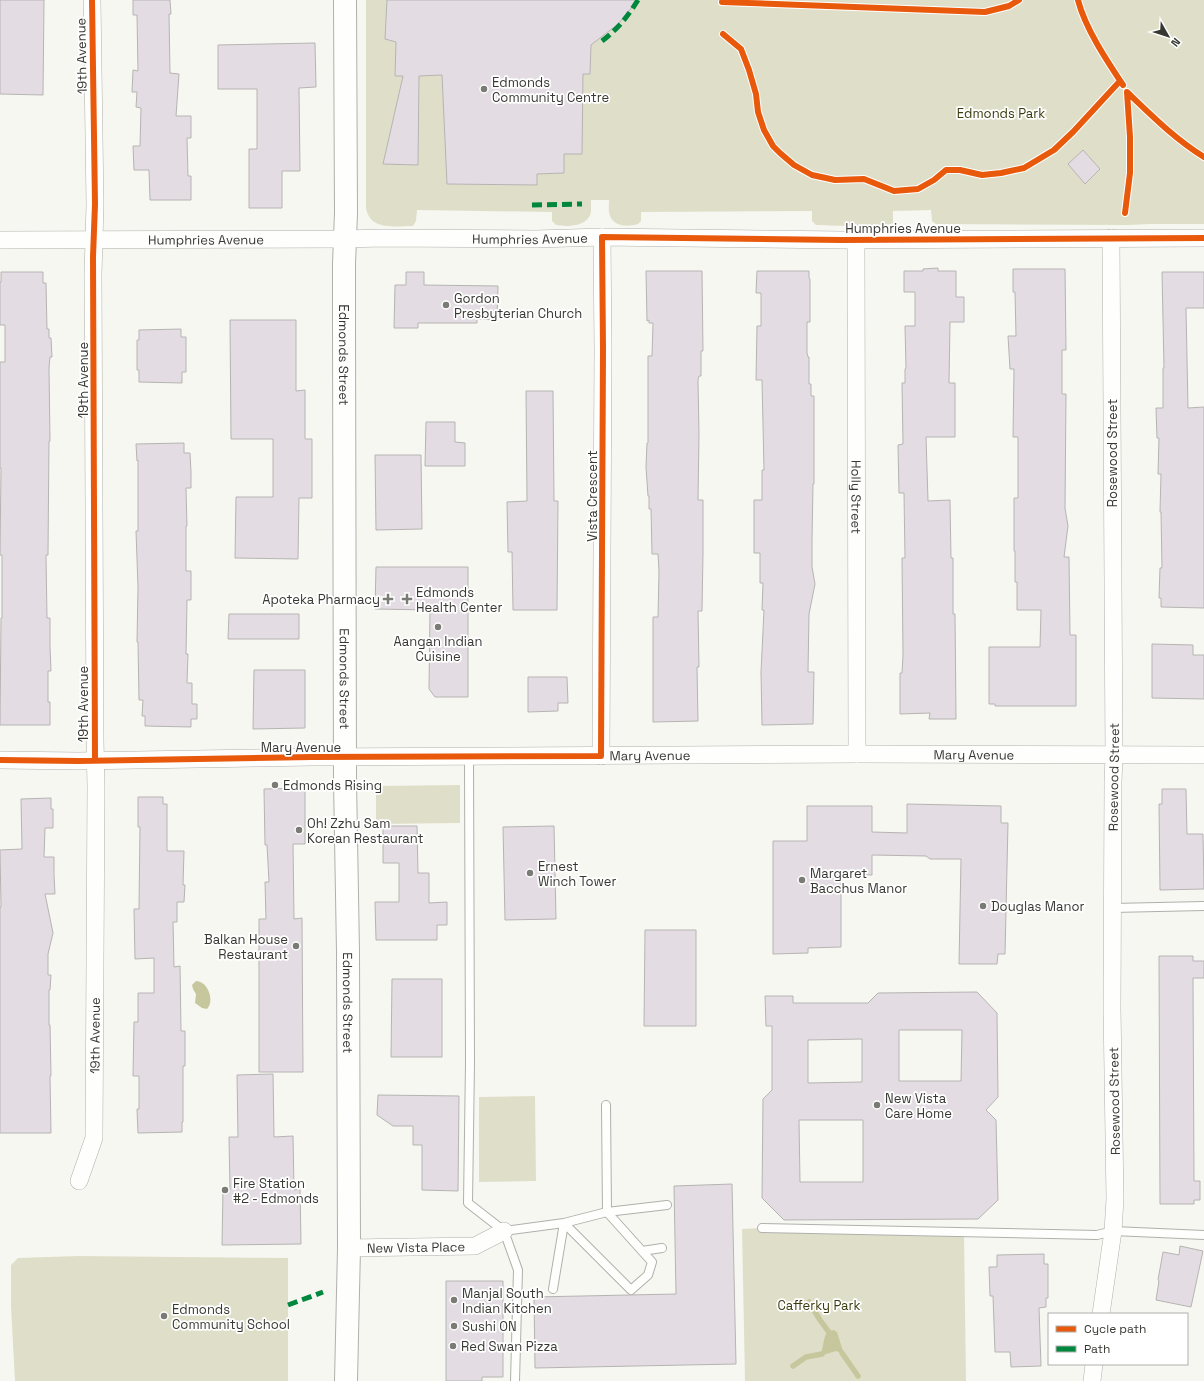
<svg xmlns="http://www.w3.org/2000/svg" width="1204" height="1381" font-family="'Space Grotesk',sans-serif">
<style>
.green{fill:#dfdfc9}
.water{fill:#c7c79e}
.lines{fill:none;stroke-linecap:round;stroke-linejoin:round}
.stream{stroke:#c7c79e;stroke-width:5.5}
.building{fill:#e3dce2;stroke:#b6b4b3;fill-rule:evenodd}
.lane-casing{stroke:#b0b0ab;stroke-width:10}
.street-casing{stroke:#b0b0ab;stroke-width:18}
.secondary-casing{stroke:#b0b0ab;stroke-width:24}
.lane{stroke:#fefefd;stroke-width:8}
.street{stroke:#fefefd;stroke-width:17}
.secondary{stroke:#fefefd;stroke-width:22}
.quiet{stroke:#00873e;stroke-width:5;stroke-dasharray:10 5;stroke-linecap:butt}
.cycleway-casing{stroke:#fff;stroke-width:8}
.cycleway{stroke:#e8590c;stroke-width:6}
.poi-dot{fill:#7b7b76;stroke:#fff;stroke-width:1.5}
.labels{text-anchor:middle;stroke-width:3.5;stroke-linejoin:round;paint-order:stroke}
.street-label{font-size:13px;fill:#383833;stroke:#fff}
.poi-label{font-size:13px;fill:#383833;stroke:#fff;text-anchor:start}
.park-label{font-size:13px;fill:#3c3b0e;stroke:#fff}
</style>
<rect width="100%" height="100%" fill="#f7f7f1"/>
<path class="green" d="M366 0H1204V224H1152L1127 225 936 224 932 221 931 210 893 211V223C880 229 831 225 816 225L812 221V211L641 212V221L638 224C629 227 614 227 610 216 608 211 609 205 609 200H591C591 204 591 208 591 212 588 227 567 227 556 225L552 221V212L417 210 416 221 413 226C395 226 370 231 366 208Z
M460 785V823L376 824V786Z
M535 1096 536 1181 479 1182V1097Z
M762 1228 964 1232 966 1381H745L742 1229Z
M78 1256 288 1258V1381H15L11 1307V1265L18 1258Z"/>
<path class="water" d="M196 981C208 981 215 1001 207 1009L202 1008 195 1003 196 994 193 989 192 985Z
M834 1330 837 1332 843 1351 841 1353 836 1351 823 1355 821 1353C824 1345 823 1337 828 1331Z"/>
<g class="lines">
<path class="stream" d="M809 1302 820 1320 828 1331
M842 1353 858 1376
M793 1366 806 1357 822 1354"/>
</g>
<path class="building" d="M0 0H44L43 95 0 94Z
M133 0H170L171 14H169L170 73 179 74 176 116H191V138H187L188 176H191V200H150L149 170H134L133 146H140L141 108 136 107 137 92H132L133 70 138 71 137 15H133Z
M387 0H638L618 24 591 45 590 74H583L582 154H564V173L537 174V185L447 184 442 75 419 76 418 165 383 164 403 76H395L396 42 385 39Z
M315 43 316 87 299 88 300 171H282V208H249V149H257V89H218V45Z
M1083 150 1100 169 1085 184 1068 164Z
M938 268V271H956V297H964V322H950L949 383H955V437H926L928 501 950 500 951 558H953V614H955L956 719H929L930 713 900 714V673H902L903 655 902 558H905L904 493H899L898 445 903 444 902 383H905V369L906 368 905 326H915V292H904V271H923V269Z
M1013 269H1065L1066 350H1062V394H1066L1065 508 1068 526 1064 557H1069L1070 635H1076V706H995V704H989V647H1040L1041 610H1017V582H1015V551H1014V498H1018V437H1013L1014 369H1010L1008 336H1016L1015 292H1013Z
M646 271H702L703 351H701V376H699L698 380 699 434 698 500H703V553L702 611H698L699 667H697L698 721 653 722V617H658L659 571 658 554H652L651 509H649V496H648L646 467 647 443H648V356H652L653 323H649V320L647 321Z
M757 271H809V278L810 279V322H807V353L808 357H809V384H811V396H814V484H813L812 540V567L815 584 809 614 808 672H814L813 724 762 725 761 672 764 610H762L763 583H760V553H754V500H762V470H764L762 380H756L757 326H761V293H756Z
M1 272H43V283H46L47 329H49V338H51L52 357H50L49 368 50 441H49L48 555H46L47 618H50V647L51 671H48V702H50V725H0L1 618H2V555H0L1 468H0V362H5V325H0V282H1Z
M406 272H424V285L498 286 497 320 477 319V323H418V328H394L395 285H406Z
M1162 272H1204V308H1186L1188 408 1204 407V608L1161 607V598H1159L1160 568H1162L1161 512H1160L1161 474H1158L1159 438H1157L1156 408H1163V368H1164Z
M230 320H296V391L305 390V439H312V498H299L298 559 235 558 236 497H273V439H231Z
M181 329V337H186V372H182V383L139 382V370H137V340H139V330Z
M526 391H553L554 501H558L557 610H513L512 552H508L507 502 527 501Z
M426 422H455V442L465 443V466H425Z
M184 443V453H190L191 472V488H186L187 526H186V571H191V600H187L186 654H188L187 683H192V704H197V719H191V727L145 726V716H142L143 700H139L138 642H137L138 587 136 531H138V460L137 461 136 444Z
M375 455H421L422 529 376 530Z
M376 567H468V697H435L429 689 430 610 375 609Z
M229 614H299V639H228Z
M1152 644 1193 645V655H1204V699L1152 698Z
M254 670H305V728L253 729Z
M528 677H567L568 703H558V711L528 712Z
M305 788V844H293L294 919 302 918 303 1072H259V919H266L265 882H269L267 845H265L264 789Z
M1162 789H1186L1187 834H1203L1204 889 1160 890 1159 804H1162Z
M138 797H163V804H167V851H184L183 885H185L184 902H177V922H173L174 967 180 966 181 1031H185V1066H183V1122H182V1132L138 1133 137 1109H139V1076H133L134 1022H138V993H154V958L135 959 134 909H139L140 827H138Z
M51 798V809H53V828H45L44 857H54V875L55 894H45L53 933 48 954V975H51L50 990H49V1025H50L51 1076H50L51 1133H0V907H1L0 850 22 849 21 799Z
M907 804 1001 806V823H1008L1005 954H998L997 964H959L961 859H930L926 856 872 855V875L841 874V947L808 948V953L773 954V841H807V806H872V832L907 833Z
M383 826H417L418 873H429V903L447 902V925H437V940H376L375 902H399V863H383Z
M554 826 556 919 505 920 503 827Z
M645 930H696V1026H644Z
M1159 956H1193V961H1204V978H1193L1194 1181H1200V1200H1194V1204H1160Z
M392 979H442V1057H391Z
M977 992 997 1013 998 1097 986 1110 996 1120 998 1200 978 1219 784 1220 762 1198 763 1099 772 1090V1026H766L765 996H793V1003H868L878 993ZM899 1030H962L961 1081H899ZM862 1039V1082L808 1083V1040ZM799 1120H863V1182H800Z
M273 1074 274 1137 293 1136 294 1190 300 1189 301 1244 222 1245 223 1190H230L229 1137H238L237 1075Z
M378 1095 459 1096 458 1191 422 1190V1145H413V1126H393L377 1115Z
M732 1184 736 1364 535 1368 534 1297 676 1294 674 1186Z
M1180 1246 1203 1251 1191 1307 1156 1300 1159 1281 1158 1280 1163 1252 1179 1255Z
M1044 1254V1264H1048V1298H1046V1307L1039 1308 1041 1366 1011 1367 1010 1352H995L993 1296H990L989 1267H997V1255Z
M446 1281H503V1377H482V1381H446Z"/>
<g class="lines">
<defs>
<path id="lane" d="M469 757 470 1063 468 1203 504 1231 518 1270 515 1381
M1112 908 1204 906
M607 1212 667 1205
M564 1223 631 1290 648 1275 652 1262 607 1212
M762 1228 1097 1235 1113 1231 1204 1235
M504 1231 564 1223 607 1212 606 1105
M642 1251 662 1248
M553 1289 564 1223"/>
<g id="street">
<path id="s1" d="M0 240 345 239 382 238 536 239 602 237 842 240 1204 238"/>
<path id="s2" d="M856 240 857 754"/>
<path d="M601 756 603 349 602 237"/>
<path id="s3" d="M0 760 78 761 312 757 857 754 1204 755"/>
<path id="s4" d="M79 1181 94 1138 96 787 95 740 93 275 95 204 92 0"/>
<path id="s5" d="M349 1248 475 1246 504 1231"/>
<path id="s6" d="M1101 1314 1113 1231 1115 1199 1112 1008 1113 783 1114 755 1111 238"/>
<path d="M1092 1381 1094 1364"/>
</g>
<g id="secondary">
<path id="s7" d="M345 0 346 213 344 264V325L345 780 348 952 349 1248 346 1381"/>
</g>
</defs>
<use href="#lane" class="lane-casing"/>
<use href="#street" class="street-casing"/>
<use href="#secondary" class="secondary-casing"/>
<use href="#lane" class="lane"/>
<use href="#street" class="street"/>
<use href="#secondary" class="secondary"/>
<path class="quiet" d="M602 41C618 29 628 16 638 0
M532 205 582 204
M288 1305 323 1292"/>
<defs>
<path id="cycleway" d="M92 0 95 204 93 257 95 760
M1078 0C1085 28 1107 61 1123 85
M722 2 985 12 1009 6 1019 0
M723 34 741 49 749 70 756 94 758 112 764 130 773 146 780 153 794 165 812 175 835 180 864 179 894 191 918 189 934 180 946 170H960L982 175 1001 173 1024 168 1054 150 1073 132 1120 81
M1125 213 1130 173V137L1127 92C1151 115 1175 139 1204 157
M0 760 78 761 312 757 601 756 603 349 602 237 842 240 1204 238"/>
</defs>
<use href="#cycleway" class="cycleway-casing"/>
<use href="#cycleway" class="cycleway"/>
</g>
<g class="poi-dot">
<circle cx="484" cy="89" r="4"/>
<circle cx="446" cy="305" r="4"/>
<path d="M386 593h4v4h4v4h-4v4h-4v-4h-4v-4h4z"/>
<path d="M405 593h4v4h4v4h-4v4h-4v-4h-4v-4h4z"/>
<circle cx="438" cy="627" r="4"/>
<circle cx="275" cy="785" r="4"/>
<circle cx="299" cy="830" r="4"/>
<circle cx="530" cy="873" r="4"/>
<circle cx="802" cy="880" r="4"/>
<circle cx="983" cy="906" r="4"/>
<circle cx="296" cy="946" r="4"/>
<circle cx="877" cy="1105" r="4"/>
<circle cx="225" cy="1190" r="4"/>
<circle cx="454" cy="1300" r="4"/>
<circle cx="164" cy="1316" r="4"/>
<circle cx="454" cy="1326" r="4"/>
<circle cx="453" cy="1346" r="4"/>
</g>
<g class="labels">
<g class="street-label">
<text transform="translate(81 56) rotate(-91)" y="5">19th Avenue</text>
<text x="903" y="233">Humphries Avenue</text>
<text dy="5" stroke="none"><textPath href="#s1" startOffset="530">Humphries Avenue</textPath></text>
<text dy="5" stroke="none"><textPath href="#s1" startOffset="206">Humphries Avenue</textPath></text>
<text dy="5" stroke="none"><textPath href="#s7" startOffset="355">Edmonds Street</textPath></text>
<text transform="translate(83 380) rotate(-90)" y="5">19th Avenue</text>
<text transform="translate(1112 453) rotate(-90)" y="5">Rosewood Street</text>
<text transform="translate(592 496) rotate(-90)" y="5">Vista Crescent</text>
<text dy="5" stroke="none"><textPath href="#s2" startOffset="257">Holly Street</textPath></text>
<text dy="5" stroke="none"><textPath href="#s7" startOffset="679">Edmonds Street</textPath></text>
<text transform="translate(83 704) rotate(-90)" y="5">19th Avenue</text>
<text x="301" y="752">Mary Avenue</text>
<text dy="5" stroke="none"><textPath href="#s3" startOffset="974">Mary Avenue</textPath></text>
<text dy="5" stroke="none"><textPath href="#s3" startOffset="650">Mary Avenue</textPath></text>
<text dy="5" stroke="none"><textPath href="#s6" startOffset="538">Rosewood Street</textPath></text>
<text dy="5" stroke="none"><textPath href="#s7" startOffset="1003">Edmonds Street</textPath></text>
<text dy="5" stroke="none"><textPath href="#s4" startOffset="148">19th Avenue</textPath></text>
<text transform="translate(1114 1101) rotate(-91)" y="5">Rosewood Street</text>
<text dy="5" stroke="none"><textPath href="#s5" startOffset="67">New Vista Place</textPath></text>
</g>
<g class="poi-label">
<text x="492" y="87">Edmonds<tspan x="492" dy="15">Community Centre</tspan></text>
<text x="454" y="303">Gordon<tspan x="454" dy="15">Presbyterian Church</tspan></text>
<text x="416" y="597">Edmonds<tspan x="416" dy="15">Health Center</tspan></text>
<text x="380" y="604" text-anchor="end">Apoteka Pharmacy</text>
<text x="438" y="646" text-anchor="middle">Aangan Indian<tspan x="438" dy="15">Cuisine</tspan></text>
<text x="283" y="790">Edmonds Rising</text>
<text x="307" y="828">Oh! Zzhu Sam<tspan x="307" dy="15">Korean Restaurant</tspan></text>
<text x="538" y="871">Ernest<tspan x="538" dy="15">Winch Tower</tspan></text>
<text x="810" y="878">Margaret<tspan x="810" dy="15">Bacchus Manor</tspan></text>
<text x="991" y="911">Douglas Manor</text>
<text x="288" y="944" text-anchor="end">Balkan House<tspan x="288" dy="15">Restaurant</tspan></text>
<text x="885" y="1103">New Vista<tspan x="885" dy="15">Care Home</tspan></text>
<text x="233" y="1188">Fire Station<tspan x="233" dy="15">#2 - Edmonds</tspan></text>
<text x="462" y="1298">Manjal South<tspan x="462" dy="15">Indian Kitchen</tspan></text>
<text x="172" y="1314">Edmonds<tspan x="172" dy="15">Community School</tspan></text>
<text x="462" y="1331">Sushi ON</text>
<text x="461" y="1351">Red Swan Pizza</text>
</g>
<g class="park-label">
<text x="1001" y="118">Edmonds Park</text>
<text x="819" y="1310">Cafferky Park</text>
</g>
</g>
<rect x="1048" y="1313" width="140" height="52" fill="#ffffff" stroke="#afafad"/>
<rect x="1056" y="1326" width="20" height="6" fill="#e8590c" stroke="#afafad"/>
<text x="1084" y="1333" font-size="12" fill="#383833">Cycle path</text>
<rect x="1056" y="1346" width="20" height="6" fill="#00873e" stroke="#afafad"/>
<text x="1084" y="1353" font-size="12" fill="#383833">Path</text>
<g transform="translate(1168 36) rotate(129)" stroke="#ffffff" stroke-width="3" paint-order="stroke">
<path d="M0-3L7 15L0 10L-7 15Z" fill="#383833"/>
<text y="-6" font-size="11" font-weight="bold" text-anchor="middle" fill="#383833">N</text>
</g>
</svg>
